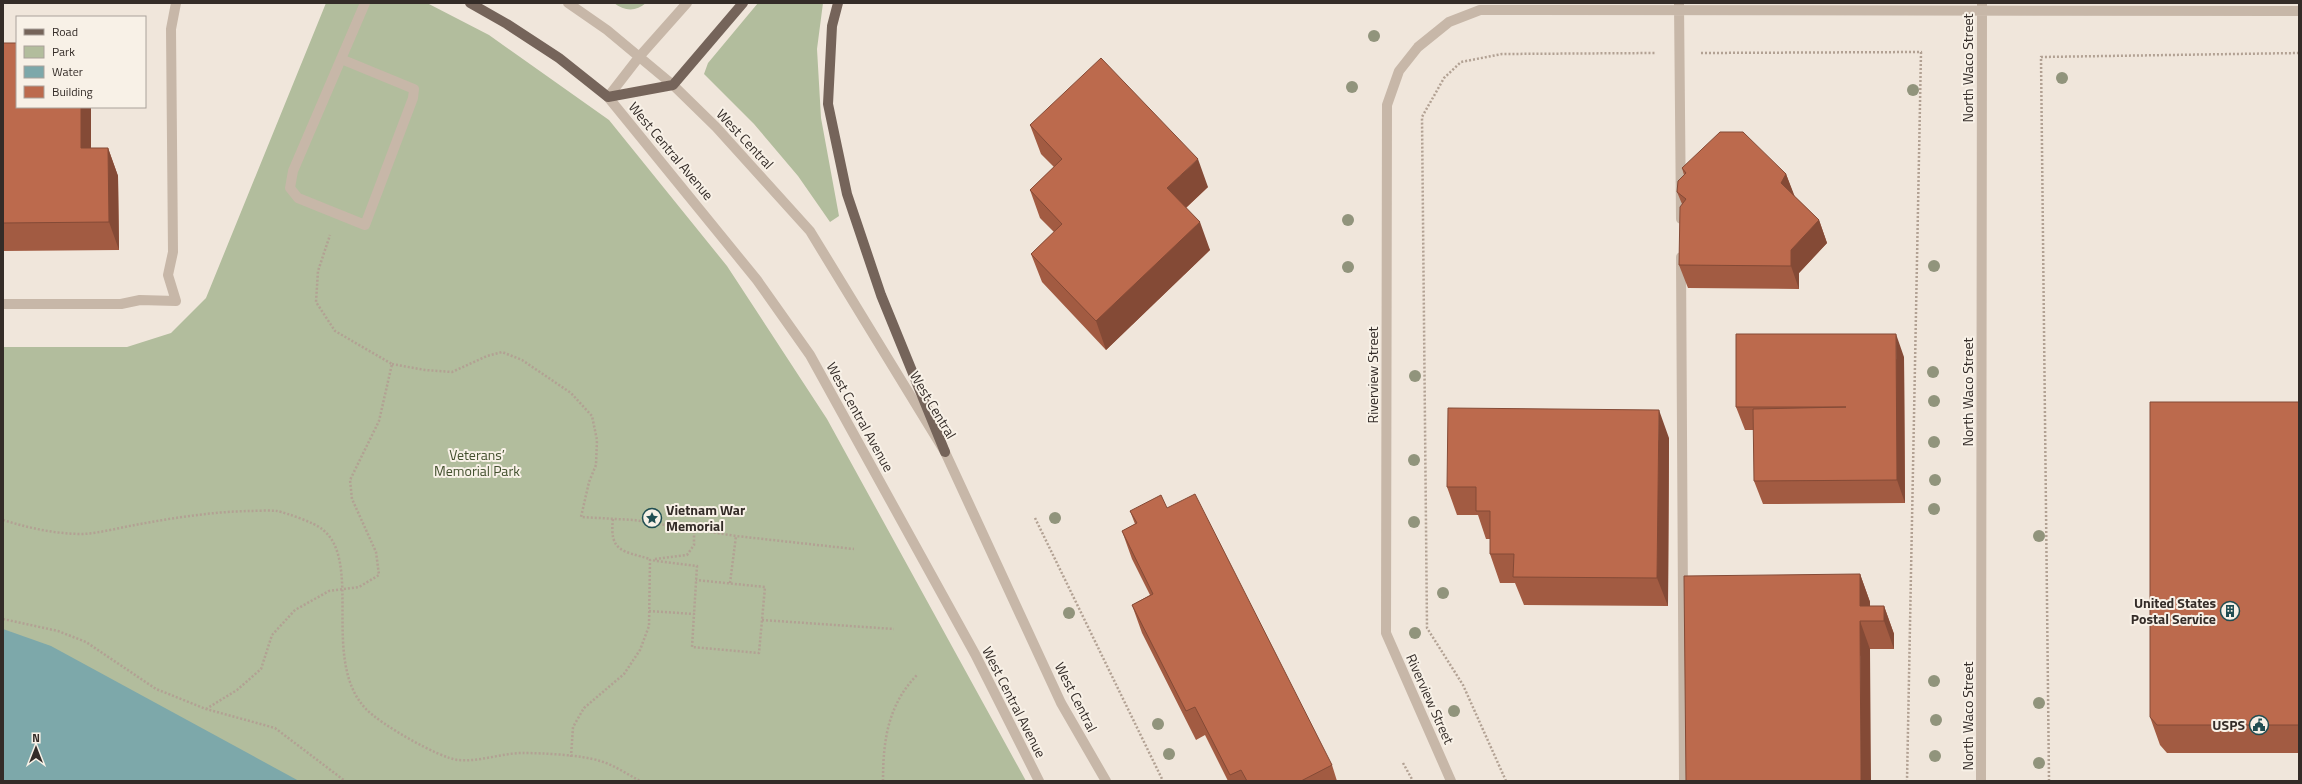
<svg xmlns="http://www.w3.org/2000/svg" width="2302" height="784" font-family="'Titillium Web',sans-serif">
<style>
.green{fill:#b2bd9d}
.water{fill:#7da8aa}
.lines{fill:none;stroke-linecap:round;stroke-linejoin:round}
.path{stroke:#b2a193;stroke-width:2.5;stroke-dasharray:2 2;stroke-linecap:butt}
.minor{stroke:#c7b7a8;stroke-width:10}
.major{stroke:#75645a;stroke-width:10}
.tree{fill:#91947c}
.wall{fill:#a25b42}
.shaded-wall{fill:#844a36}
.building{fill:#bc6a4d;stroke:#844a36}
.labels{text-anchor:middle;stroke-width:4;stroke-linejoin:round;paint-order:stroke}
.street-label{font-size:14px;fill:#342c28;stroke:#f8f1e7}
.park-label{font-size:14px;fill:#43502e;stroke:#f8f1e7}
.poi-label{font-size:14px;font-weight:bold;fill:#342c28;stroke:#f8f1e7;text-anchor:end}
</style>
<rect width="100%" height="100%" fill="#f0e6db"/>
<path class="green" d="M326 3H427L489 35 609 120 727 266 827 419 1026 781H251L3 631V347H127L171 333 206 298Z
M614 3H646C636 12 624 11 614 3Z
M758 3H823L817 49 821 118 839 216 830 222 798 176 754 124 704 74 708 63Z"/>
<path class="water" d="M3 629 51 646 299 781H3Z"/>
<g class="lines">
<path class="path" d="M1701 53 1921 52 1907 781
M392 364 425 370 452 372 487 356 502 352 522 360 571 393 592 416 597 440 596 465 589 482 581 517 634 520 736 536 854 549
M1035 518 1163 781
M613 519C609 552 623 551 650 559
M3 520C29 528 55 534 83 534 100 533 118 528 135 525 172 518 210 512 248 511 257 511 268 510 277 511 287 513 315 523 322 529 364 561 320 661 366 709 380 724 439 758 458 760 480 762 502 753 523 753 543 753 582 755 600 761 614 765 627 774 640 781
M655 559 687 555 694 545V530
M730 583 736 536
M649 611 694 614 692 647 759 653 765 587 696 580
M3 619 58 631 86 642 156 689 206 709 275 728 345 781
M762 620 894 629
M206 709 237 690 261 669 272 635 295 610 329 591 359 587 379 575 376 552 352 499 350 480 379 421 392 364 335 331 316 302 318 271 330 235
M571 757 573 727 584 708 624 674 640 650 649 626 650 560 697 566 694 614
M1403 763 1413 781
M883 781C883 740 888 704 918 674
M1506 781 1463 685 1427 628 1422 117 1444 78 1461 62 1502 54 1656 53
M2049 781 2041 57 2299 53"/>
<path class="minor" d="M568 3 607 30 673 85 716 127 810 231 945 452 1061 703 1106 781
M687 3 639 57 608 97 757 280 810 355 975 654 1039 781
M1679 3 1681 219
M341 59 414 89 413 98 365 225 298 198 290 188 293 171 365 3
M1681 257 1684 781
M3 304H121L140 300 176 301 168 275 173 252 171 29 176 3
M1451 781 1386 633 1387 105 1399 71 1418 47 1449 22 1480 10 2299 11
M1981 781 1982 3"/>
<path class="major" d="M470 3 507 24 559 58 608 97 673 85 743 3
M838 3 832 26 828 104 847 194 881 295 945 452"/>
</g>
<g class="tree">
<circle cx="1374" cy="36" r="6"/>
<circle cx="2062" cy="78" r="6"/>
<circle cx="1352" cy="87" r="6"/>
<circle cx="1913" cy="90" r="6"/>
<circle cx="1348" cy="220" r="6"/>
<circle cx="1934" cy="266" r="6"/>
<circle cx="1348" cy="267" r="6"/>
<circle cx="1933" cy="372" r="6"/>
<circle cx="1415" cy="376" r="6"/>
<circle cx="1934" cy="401" r="6"/>
<circle cx="1934" cy="442" r="6"/>
<circle cx="1414" cy="460" r="6"/>
<circle cx="1935" cy="480" r="6"/>
<circle cx="1934" cy="509" r="6"/>
<circle cx="1055" cy="518" r="6"/>
<circle cx="1414" cy="522" r="6"/>
<circle cx="2039" cy="536" r="6"/>
<circle cx="1443" cy="593" r="6"/>
<circle cx="1069" cy="613" r="6"/>
<circle cx="1415" cy="633" r="6"/>
<circle cx="1934" cy="681" r="6"/>
<circle cx="2039" cy="703" r="6"/>
<circle cx="1454" cy="711" r="6"/>
<circle cx="1936" cy="720" r="6"/>
<circle cx="1158" cy="724" r="6"/>
<circle cx="1169" cy="754" r="6"/>
<circle cx="1935" cy="756" r="6"/>
<circle cx="2039" cy="763" r="6"/>
</g>
<path class="wall" d="M3 43 17 107H91V148H108L118 176 119 250 3 251Z
M1030 125 1208 187 1186 208 1210 250 1106 350 1042 282 1031 254 1054 232 1040 218 1030 190 1054 167 1041 154Z
M1682 168 1786 174 1794 196 1819 220 1827 243 1799 273V289L1688 288 1679 265 1682 204 1677 192 1684 175Z
M1904 357 1905 503 1763 504 1754 481V430H1745L1736 407Z
M2299 402V753H2167L2160 745 2150 717Z
M1669 438 1668 606 1524 605 1515 583H1500L1490 554V539H1486L1478 515H1457L1447 487Z
M1167 508 1332 765 1337 781H1228L1205 735 1196 740 1142 633 1132 605 1150 595 1132 559 1122 531 1135 524 1130 511Z
M1860 574 1870 602V606H1884L1894 634V649H1870L1686 781Z"/>
<path class="shaded-wall" d="M81 107H91V176L81 148Z
M108 148 118 176 119 250 109 222Z
M1198 159 1208 187 1177 216 1167 188Z
M1786 174 1795 197 1781 183Z
M1819 220 1827 243 1799 273V289L1791 266V250Z
M1200 222 1210 250 1106 350 1096 321Z
M1896 334 1904 357 1905 503 1897 480Z
M1659 410 1669 438 1668 606 1657 578Z
M1860 574 1870 602V621L1860 606Z
M1884 606 1894 634V649L1884 621Z
M1860 621 1870 649 1871 781H1861Z"/>
<path class="building" d="M3 43H17V107H81V148H108L109 222 3 223Z
M1101 58 1198 159 1167 188 1200 222 1096 321 1031 254 1062 224 1030 190 1062 159 1030 125Z
M1720 132H1743L1786 174 1781 183 1819 220 1791 250V266L1679 265 1680 207 1686 199 1677 192 1678 181 1686 173 1682 168Z
M1736 334H1896L1897 480 1754 481 1753 409 1846 407H1736Z
M2150 402H2299V725H2157L2150 717Z
M1448 408 1659 410 1657 578 1513 577 1514 554H1490V511H1476V487H1447Z
M1195 494 1332 765 1301 781H1247L1241 770 1230 775 1195 707 1186 711 1132 605 1153 594 1122 531 1137 523 1130 511 1161 495 1167 508Z
M1860 574V606H1884V621H1860L1861 781H1686L1684 576Z"/>
<defs>
<symbol id="sight-ring" viewBox="-11 -11 22 22"><circle r="9.5" fill="#f8f1e7" stroke="#214e52" stroke-width="1.5"/><path d="M0-6L1.8-2.2L6-1.7L2.9 1.2L3.7 5.4L0 3.3L-3.7 5.4L-2.9 1.2L-6-1.7L-1.8-2.2Z" fill="#214e52"/></symbol>
<symbol id="building-ring" viewBox="-11 -11 22 22"><circle r="9.5" fill="#f8f1e7" stroke="#214e52" stroke-width="1.5"/><path d="M-4-6H4V6H1V3H-1V6H-4ZM-2.5-4.3h1.7v1.8h-1.7ZM.8-4.3h1.7v1.8H.8ZM-2.5-1h1.7V.8h-1.7ZM.8-1h1.7V.8H.8Z" fill="#214e52"/></symbol>
<symbol id="civic-ring" viewBox="-11 -11 22 22"><circle r="9.5" fill="#f8f1e7" stroke="#214e52" stroke-width="1.5"/><path d="M-.6-6.5H3V-4.5H.6V-3L4-1V1h2V6H-6V1h2V-1L-.6-3ZM-1.2 2.5V6h2.4V2.5Z" fill="#214e52"/></symbol>
</defs>
<g fill-rule="evenodd">
<use href="#sight-ring" x="641" y="507" width="22" height="22"/>
<use href="#building-ring" x="2219" y="600" width="22" height="22"/>
<use href="#civic-ring" x="2248" y="714" width="22" height="22"/>
</g>
<g class="labels">
<g class="street-label">
<text transform="translate(1968 68) rotate(-90)" y="5">North Waco Street</text>
<text transform="translate(745 139) rotate(47)" y="5">West Central</text>
<text transform="translate(671 151) rotate(50)" y="5">West Central Avenue</text>
<text transform="translate(1373 375) rotate(-90)" y="5">Riverview Street</text>
<text transform="translate(1968 392) rotate(-90)" y="5">North Waco Street</text>
<text transform="translate(933 405) rotate(59)" y="5">West Central</text>
<text transform="translate(860 417) rotate(61)" y="5">West Central Avenue</text>
<text transform="translate(1076 697) rotate(63)" y="5">West Central</text>
<text transform="translate(1430 699) rotate(66)" y="5">Riverview Street</text>
<text transform="translate(1014 702) rotate(63)" y="5">West Central Avenue</text>
<text transform="translate(1968 716) rotate(-90)" y="5">North Waco Street</text>
</g>
<g class="park-label">
<text x="477" y="460">Veterans’<tspan x="477" dy="16">Memorial Park</tspan></text>
</g>
<g class="poi-label">
<text x="666" y="515" text-anchor="start">Vietnam War<tspan x="666" dy="16">Memorial</tspan></text>
<text x="2216" y="608">United States<tspan x="2216" dy="16">Postal Service</tspan></text>
<text x="2245" y="730">USPS</text>
</g>
</g>
<rect width="2302" height="784" fill="none" stroke="#342c28" stroke-width="8"/>
<rect x="16" y="16" width="130" height="92" fill="#f8f1e7" stroke="#aaa29b"/>
<rect x="24" y="29" width="20" height="6" fill="#75645a" stroke="#aaa29b"/>
<text x="52" y="36" font-size="12" fill="#342c28">Road</text>
<rect x="24" y="46" width="20" height="12" fill="#b2bd9d" stroke="#aaa29b"/>
<text x="52" y="56" font-size="12" fill="#342c28">Park</text>
<rect x="24" y="66" width="20" height="12" fill="#7da8aa" stroke="#aaa29b"/>
<text x="52" y="76" font-size="12" fill="#342c28">Water</text>
<rect x="24" y="86" width="20" height="12" fill="#bc6a4d" stroke="#aaa29b"/>
<text x="52" y="96" font-size="12" fill="#342c28">Building</text>
<g transform="translate(36 748)" stroke="#f8f1e7" stroke-width="3" paint-order="stroke">
<path d="M0-3L7 15L0 10L-7 15Z" fill="#342c28"/>
<text y="-6" font-size="11" font-weight="bold" text-anchor="middle" fill="#342c28">N</text>
</g>
</svg>
